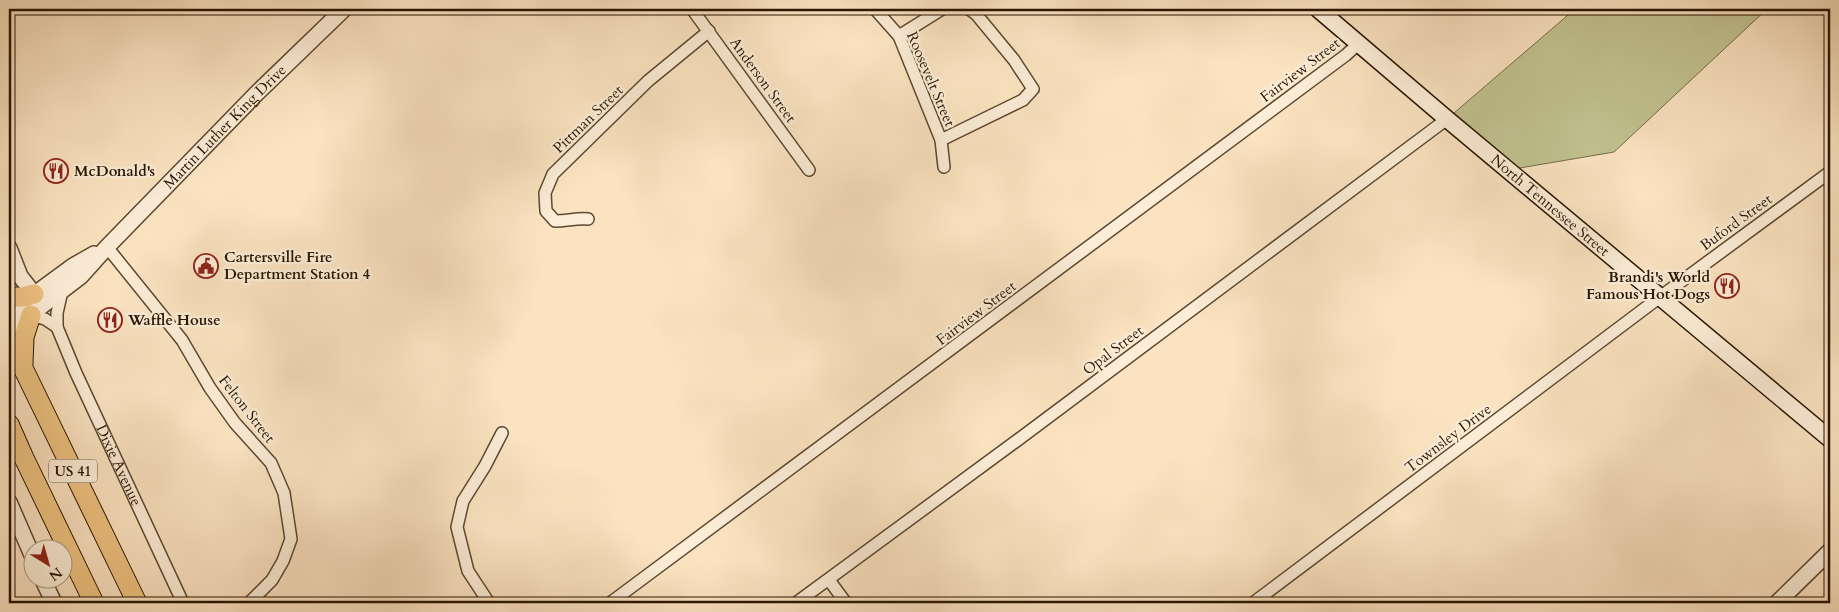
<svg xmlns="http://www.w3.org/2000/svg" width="1839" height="612" font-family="Cardo,serif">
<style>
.green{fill:#c2c391;stroke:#756c48}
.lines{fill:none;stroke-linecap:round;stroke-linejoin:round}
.minor-casing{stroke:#5d4830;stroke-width:14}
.tertiary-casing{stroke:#5d4830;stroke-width:18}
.secondary-casing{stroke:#281500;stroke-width:19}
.primary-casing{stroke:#281500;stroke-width:21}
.minor{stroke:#fcedd7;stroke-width:11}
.tertiary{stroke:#fcedd7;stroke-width:15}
.secondary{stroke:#fcedd7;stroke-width:16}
.primary{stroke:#eec280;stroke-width:19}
.labels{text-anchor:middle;stroke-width:4.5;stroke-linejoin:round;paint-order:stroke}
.shield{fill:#fcedd7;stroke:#685640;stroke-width:1}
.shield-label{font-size:14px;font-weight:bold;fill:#281500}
.street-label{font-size:15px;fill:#281500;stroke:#fcedd7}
.poi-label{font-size:15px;font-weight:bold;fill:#281500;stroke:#fcedd7;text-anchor:start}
</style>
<rect width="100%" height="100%" fill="#fbe3c1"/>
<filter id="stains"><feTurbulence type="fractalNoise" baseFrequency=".004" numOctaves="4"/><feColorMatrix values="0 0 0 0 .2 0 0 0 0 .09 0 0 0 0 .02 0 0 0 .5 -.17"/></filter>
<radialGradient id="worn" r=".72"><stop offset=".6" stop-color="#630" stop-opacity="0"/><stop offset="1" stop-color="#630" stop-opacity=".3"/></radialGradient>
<path class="green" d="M1575 9H1767L1614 152 1508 170 1447 119Z"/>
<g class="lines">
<defs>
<g id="minor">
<path d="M692 9 809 170"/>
<path d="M875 9 899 36 941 140 944 167"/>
<path d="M899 36 942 9"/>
<path d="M941 140 1023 100 1033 89 1014 60 976 14 969 9"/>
<path d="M588 219C576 218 567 221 555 221L546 211 545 193 553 174 648 81 709 31"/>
<path d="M107 247 182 340 210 388 235 423 271 463 284 493 291 539 283 561 272 580 249 603"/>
<path id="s1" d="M62 291 57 313V327L76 373 183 603"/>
<path d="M31 315 45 319 57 327"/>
<path d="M829 580 846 603"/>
<path d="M489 603 468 571 457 527 463 501 485 466 502 433"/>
<path d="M610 603 1346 55 1358 44"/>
<path d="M796 603 1015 442 1447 119"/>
<path d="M1253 603 1660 297 1830 172"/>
</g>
<g id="tertiary">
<path d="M9 248 20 276 34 294"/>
<path d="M9 313 73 266 94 254"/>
<path id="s2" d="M9 331 81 276 107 247 258 92 344 9"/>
<path d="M9 502 32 555"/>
<path d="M43 580 54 603"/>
<path d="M1777 603 1830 551"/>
</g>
<g id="secondary">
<path id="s3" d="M1318 9 1447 119 1830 439"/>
</g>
<path id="primary" d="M9 297H23L34 294
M9 339 137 603
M23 364 24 337 31 315
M9 424 24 458 94 603"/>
</defs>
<use href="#minor" class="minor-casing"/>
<use href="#tertiary" class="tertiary-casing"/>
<use href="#secondary" class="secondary-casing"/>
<use href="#primary" class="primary-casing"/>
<use href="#minor" class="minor"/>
<use href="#tertiary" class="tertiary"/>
<use href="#secondary" class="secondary"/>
<use href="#primary" class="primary"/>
</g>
<defs>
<symbol id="restaurant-ring" viewBox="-11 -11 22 22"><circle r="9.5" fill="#fcedd7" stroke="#8f2418" stroke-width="1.5"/><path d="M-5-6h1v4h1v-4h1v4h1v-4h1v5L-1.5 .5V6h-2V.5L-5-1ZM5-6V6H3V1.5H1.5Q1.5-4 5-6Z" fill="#8f2418"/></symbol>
<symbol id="civic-ring" viewBox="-11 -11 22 22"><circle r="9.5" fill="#fcedd7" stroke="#8f2418" stroke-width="1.5"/><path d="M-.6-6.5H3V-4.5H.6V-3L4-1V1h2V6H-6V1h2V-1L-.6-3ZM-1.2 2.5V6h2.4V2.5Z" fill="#8f2418"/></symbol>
</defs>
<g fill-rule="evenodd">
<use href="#restaurant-ring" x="42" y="157" width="28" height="28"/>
<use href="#civic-ring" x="192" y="252" width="28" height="28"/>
<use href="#restaurant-ring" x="1713" y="272" width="28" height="28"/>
<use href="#restaurant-ring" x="96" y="306" width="28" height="28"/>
</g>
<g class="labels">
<rect class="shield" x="49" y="459.5" width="48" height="23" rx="4"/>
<g class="shield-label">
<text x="73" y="476">US 41</text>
</g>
<g class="street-label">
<text transform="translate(1300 70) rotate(-37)" y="5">Fairview Street</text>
<text transform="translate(931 79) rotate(67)" y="5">Roosevelt Street</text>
<text transform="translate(763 80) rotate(54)" y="5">Anderson Street</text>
<text transform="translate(588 119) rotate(-44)" y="5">Pittman Street</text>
<text dy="5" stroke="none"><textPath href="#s2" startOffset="298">Martin Luther King Drive</textPath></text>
<text dy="5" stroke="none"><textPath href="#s3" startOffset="304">North Tennessee Street</textPath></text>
<text transform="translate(1736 222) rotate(-36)" y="5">Buford Street</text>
<text transform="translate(976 313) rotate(-37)" y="5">Fairview Street</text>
<text transform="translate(1113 350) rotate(-37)" y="5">Opal Street</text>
<text transform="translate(247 409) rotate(52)" y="5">Felton Street</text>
<text transform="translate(1448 438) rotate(-37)" y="5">Townsley Drive</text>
<text dy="5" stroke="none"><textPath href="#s1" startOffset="188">Dixie Avenue</textPath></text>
</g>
<g class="poi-label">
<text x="74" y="176">McDonald's</text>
<text x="224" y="262">Cartersville Fire<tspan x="224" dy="17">Department Station 4</tspan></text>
<text x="1710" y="282" text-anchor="end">Brandi's World<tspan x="1710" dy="17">Famous Hot Dogs</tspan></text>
<text x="128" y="325">Waffle House</text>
</g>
</g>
<rect width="1839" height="612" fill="none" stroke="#fbe3c1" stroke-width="30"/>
<rect x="10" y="10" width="1819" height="592" fill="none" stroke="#281500" stroke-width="2.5"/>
<rect x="15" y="15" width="1809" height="582" fill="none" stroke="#281500"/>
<g transform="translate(48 564) rotate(143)"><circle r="24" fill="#fcedd7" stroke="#a79781"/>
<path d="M0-4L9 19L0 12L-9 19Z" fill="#8f2418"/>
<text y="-8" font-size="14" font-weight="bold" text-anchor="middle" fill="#281500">N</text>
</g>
<rect width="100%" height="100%" filter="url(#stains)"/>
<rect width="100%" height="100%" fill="url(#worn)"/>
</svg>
